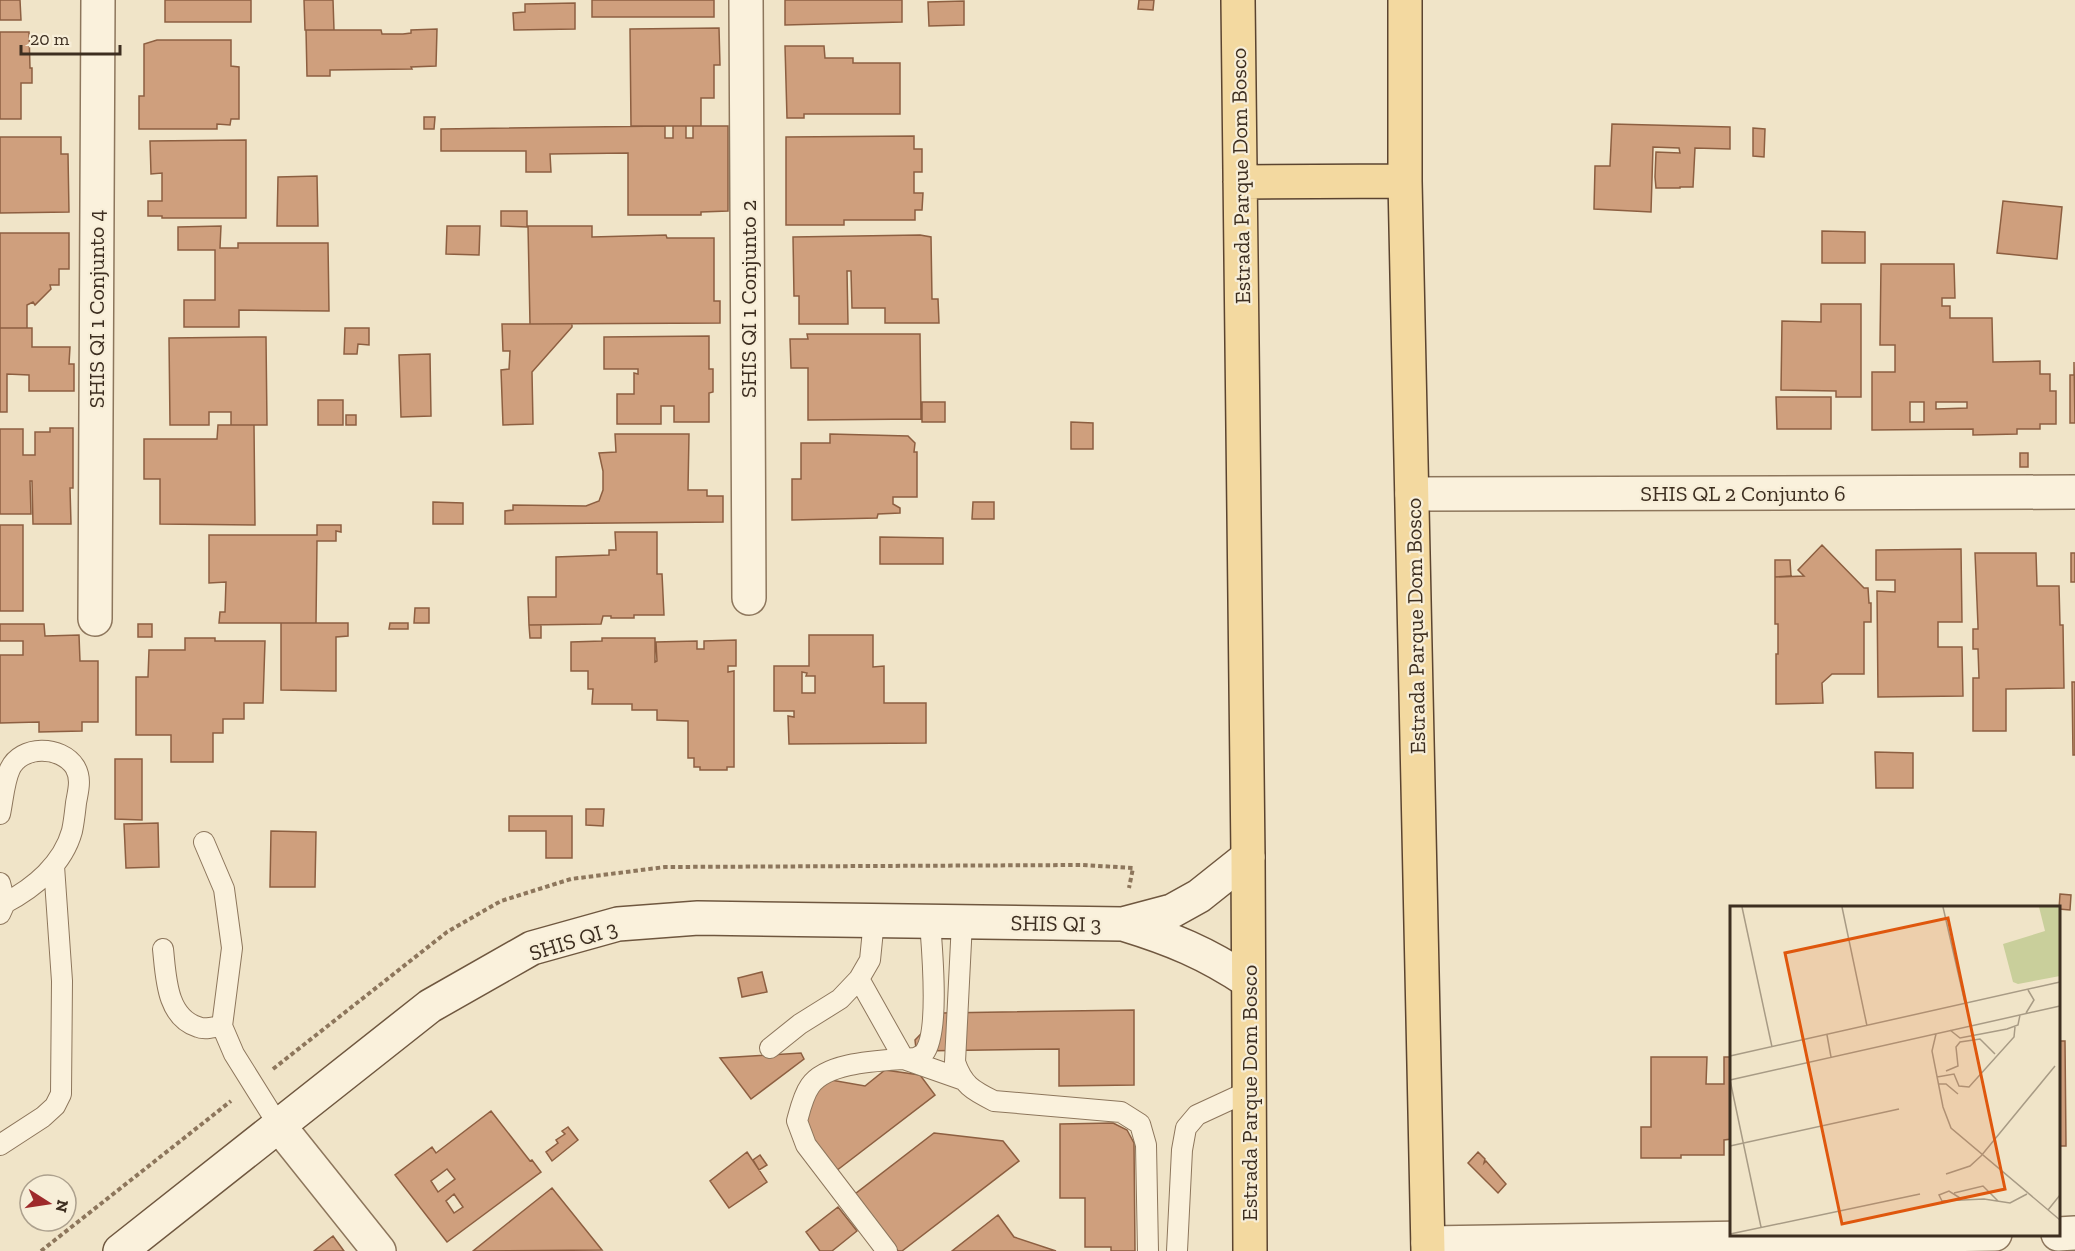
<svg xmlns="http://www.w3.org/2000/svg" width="2075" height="1251" font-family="'Zilla Slab',serif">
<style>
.building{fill:#cf9f7d;stroke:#8d5f41;stroke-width:1.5;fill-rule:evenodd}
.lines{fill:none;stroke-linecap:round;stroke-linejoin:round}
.lane-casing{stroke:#8d765c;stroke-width:22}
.street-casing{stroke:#8d765c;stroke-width:36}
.secondary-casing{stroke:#6f573f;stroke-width:36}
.primary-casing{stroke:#5b4430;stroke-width:36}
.path{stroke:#8d765c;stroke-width:4;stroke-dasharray:4.5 3;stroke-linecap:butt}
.lane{stroke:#faf1dc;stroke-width:20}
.street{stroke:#faf1dc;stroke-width:33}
.secondary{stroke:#faf1dc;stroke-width:33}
.primary{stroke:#f3d9a0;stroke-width:33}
.labels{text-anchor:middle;stroke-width:4.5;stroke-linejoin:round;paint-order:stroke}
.street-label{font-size:22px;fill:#3d2e20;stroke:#f7eed8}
.inset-road{fill:none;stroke:#a89b85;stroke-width:1.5}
.view{fill:#df570d;fill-opacity:0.15;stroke:#df570d;stroke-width:3}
.inset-edge{fill:none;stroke:#3d2e20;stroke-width:3}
</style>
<rect width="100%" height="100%" fill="#f0e4c8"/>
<path class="building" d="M0 0H20L21 20H0Z
M165 0H251V22H165Z
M304 0H333L334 30H305Z
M592 0H714V17H592Z
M785 0H902V22L785 25Z
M1139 0H1154L1153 10 1138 9Z
M964 1V25L929 26 928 2Z
M575 3V29L514 30 513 13 525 12V4Z
M719 28 720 65H714V98H701V126H631L630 29Z
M437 29 436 66 411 67 412 69 330 70V76H307L306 30H381L382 34H403L411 33V30Z
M0 32H29L30 68H32V83H21V119H0Z
M157 40H231V66L239 67V119H231L230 125 217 124V129H139V96H144V44Z
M785 46H824L825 58H853V63H900V114H804V118H787Z
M424 117H435L434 129H424Z
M1612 124 1730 127V149L1695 148 1693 187H1680V188H1656L1655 177 1656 152 1680 153 1679 148 1653 147 1651 212 1594 209 1595 166H1610Z
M665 126V138H673V126H686V138H693V126H728V211L701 212V215H628V153L550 154 551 172H526V151H441V129Z
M1753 128 1765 129 1764 157 1753 156Z
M914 136V149H922V172H914V193H923L922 210H915V220H844V225H786V137Z
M0 137H61V154H68L69 212 0 213Z
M246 140V218H162V216H148V201H162V173L151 174 150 141Z
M317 176 318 226H277L278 177Z
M2003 201 2062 207 2057 259 1997 253Z
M501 211H527V227L501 226Z
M221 226 220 248H238V243H328L329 311 239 310V327H184V300H215V250H178V227Z
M447 226H480L479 255 446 254Z
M528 226H592V237L666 235 667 238H714V301H720V323L530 324Z
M1822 231 1865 232V263H1822Z
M0 233H69V269H59V285H50L51 289 35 305 33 302 27 305V328H0Z
M920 235 931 237 932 299H938L939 323H885V308H852L851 271H847L848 324H799V296H794L793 237Z
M1881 264H1954L1955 298H1942V306H1950V318H1992L1993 362 2040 361V374H2050V391H2056V424H2040V429H2017V434L1973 435V429L1872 430V372H1895V345H1880ZM1910 402H1924V422H1910ZM1936 402H1967V408L1936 409Z
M1821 304H1861V397H1836V391L1781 390 1782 321 1821 322Z
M502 324H572V327L532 372 533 424 503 425 501 370 509 369 510 351H503Z
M0 328H32V347H70L69 364H74V391H29V375L7 374V412H0Z
M345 328H369V345L358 344 357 354H344Z
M807 334H920L921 419 808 420V368H791L790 339H808Z
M266 337 267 425H231V412H209V425H170L169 338Z
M604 337 709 336V369H713V392L709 393V422H674V406H661V424H617V394H634V373L638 374V369H604Z
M430 354 431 416 401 417 399 355Z
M2074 362 2075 423H2070V375H2074Z
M1776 397H1831V429H1777Z
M318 400H343V425H318Z
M922 402H945V422H922Z
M346 415H356V425H346Z
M1071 422 1093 423V449H1071Z
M218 425H254L255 525 160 524V479H144V439H217Z
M50 428H73V488H70L71 524H33L32 481H30L31 514H0V429H23V455H35V432H50Z
M615 434H689L688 490H707V496H723V522L505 524V511L513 510V505L586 506 599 501 603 490V471L599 453 616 452Z
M830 434 908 436 915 443 914 452H917V497H893V504L900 508V513L878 514 877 518 792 520V479H801V443H830Z
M2020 453H2028V467H2020Z
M433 502 463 503V524H433Z
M973 502H994V519H972Z
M0 525H23V611H0Z
M317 525H341V532L336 531V541H317L316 623H219L220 612H225L226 582 209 583V535H317Z
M615 532H657V574H662L664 615H634V618H611V616H603L601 624 529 625 528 597H556V557L609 555V550H616Z
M880 537 943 538V564H880Z
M1822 545 1864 588H1868L1869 603H1871V622H1864V674H1832L1822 683 1823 703 1776 704V654H1778V624H1775V577L1804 576 1798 570Z
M1961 549 1962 622H1938V647H1962L1963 696 1878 697 1877 591 1895 592V580H1876V550Z
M1975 553H2036L2037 586H2059L2060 625H2063L2064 688 2006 689V731H1973V678H1979L1978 649H1973V629H1978V626Z
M2071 553H2075V582H2071Z
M1775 560H1790L1791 576 1775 577Z
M415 608H429V623H414Z
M281 623H348V636L336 637V691L281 690Z
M390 623H408V629H389Z
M0 624H44L45 636 79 635 80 661H98V722H82V731L39 732V722L0 723V655H23V641H0Z
M138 624H152V637H138Z
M529 625H541V638H530Z
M809 635H873V667L884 666V703H926V743L789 744 788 716 794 717V711H774V666H809ZM802 672 807 673 806 676H815V693H802Z
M185 638H215V641H265L263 703H244V719H223V733H213V762H171V735H136V677H148L149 650H185Z
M602 638H655V662L657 661 656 642 697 641V649H704V641L736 640V666H728V672L734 671V767H727V770H700V767H694V758H688V721L657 720V710H632V704H592L593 689H588V671H571V642L602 641Z
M2072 682H2075V755H2073Z
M1875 752 1913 753V788H1876Z
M115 759H142V820L115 819Z
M586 809H604L603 826 586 825Z
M509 816H572V858H546V831H509Z
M158 823 159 867 126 868 124 824Z
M271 831 316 832 315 887H270Z
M2060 894 2071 895 2070 910 2059 909Z
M762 972 767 992 742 997 738 978Z
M1134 1010V1085L1059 1086V1049L918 1051 916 1049 915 1040 941 1013Z
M2058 1041H2065L2066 1146H2058Z
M801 1053 804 1059 751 1099 720 1058Z
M1651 1057H1707L1706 1084H1724V1057H1732V1139L1724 1140V1155H1681V1158H1641V1127H1651Z
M885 1070 920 1075 935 1095 836 1171 790 1111 831 1080 865 1086Z
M491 1111 530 1161 532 1160 541 1172 447 1242 395 1175 432 1147 436 1153ZM447 1169 455 1179 438 1192 431 1181ZM454 1194 463 1207 454 1213 446 1201Z
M1113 1123 1127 1130 1134 1143 1135 1251H1111V1247H1085V1198H1060V1124Z
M568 1127 578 1140 552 1161 546 1152 558 1143 556 1140 565 1134 562 1131Z
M934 1133 1003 1141 1019 1161 902 1251H898L855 1194Z
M747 1152 767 1182 729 1208 710 1181Z
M1478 1152 1485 1159 1484 1163 1486 1161 1506 1184 1498 1193 1468 1163Z
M760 1155 767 1165 759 1170 753 1160Z
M552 1188 602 1250 473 1251 518 1215Z
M838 1207 857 1231 832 1251H820L806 1232Z
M998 1215 1014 1237 1056 1251H952Z
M333 1236 344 1251H314L329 1239Z"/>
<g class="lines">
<defs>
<path id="lane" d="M0 814C3 800 4 782 10 769 21 745 61 745 75 767 82 779 78 791 76 803 75 812 74 822 72 831 63 864 34 888 5 903
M204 842 224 889 232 948 222 1026 234 1054 279 1126
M0 883 5 903 0 914
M962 922 955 1062C963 1085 972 1090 994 1101L1121 1112 1140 1124 1146 1145 1148 1251
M163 949C166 976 166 1017 198 1027 204 1030 215 1027 222 1026
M859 979 904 1059 961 1079
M770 1048 800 1024 840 999 859 979 870 960 874 920
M0 1145 43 1117 55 1106 61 1094 62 981 54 866
M887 1251 806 1145 797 1121C800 1110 803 1096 810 1086 828 1060 887 1061 916 1058 919 1056 922 1055 924 1053 940 1033 932 949 930 922
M1177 1251 1182 1150 1186 1128 1197 1115 1249 1091"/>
<path id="street" d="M746 0 749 598
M1412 494 2075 492
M95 619 98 0
M279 1126 379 1251
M2058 1234 2075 1233
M1428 1243 1995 1234"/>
<path id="secondary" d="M1123 924 1172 911 1199 896 1248 857
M120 1251 430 1006 532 948 618 924 698 918 1123 924C1172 939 1206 953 1248 981"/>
<path id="primary" d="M1238 0 1248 857 1250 1251
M1405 0V181L1428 1251
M1240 182 1405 181"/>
</defs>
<use href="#lane" class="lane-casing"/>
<use href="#street" class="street-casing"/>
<use href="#secondary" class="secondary-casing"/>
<use href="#primary" class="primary-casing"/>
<path class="path" d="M273 1069 447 932 501 901 571 879 665 867 1083 865 1133 868 1129 888
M41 1251 231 1101"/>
<use href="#lane" class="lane"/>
<use href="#street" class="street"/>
<use href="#secondary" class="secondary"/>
<use href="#primary" class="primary"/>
</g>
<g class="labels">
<g class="street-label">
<text transform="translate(1240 176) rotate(-91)" y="8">Estrada Parque Dom Bosco</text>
<text transform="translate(748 299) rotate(-90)" y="8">SHIS QI 1 Conjunto 2</text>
<text transform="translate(96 309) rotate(-90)" y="8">SHIS QI 1 Conjunto 4</text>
<text x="1743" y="501">SHIS QL 2 Conjunto 6</text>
<text transform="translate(1415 626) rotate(-91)" y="8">Estrada Parque Dom Bosco</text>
<text transform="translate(1056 923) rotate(1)" y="8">SHIS QI 3</text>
<text transform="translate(573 940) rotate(-17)" y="8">SHIS QI 3</text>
<text transform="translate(1249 1093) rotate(-90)" y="8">Estrada Parque Dom Bosco</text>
</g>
</g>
<g transform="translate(1730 906)">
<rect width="330" height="330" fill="#f0e4c8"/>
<path d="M309 1H330V70L288 78 283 76 273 38 315 25Z" fill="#c9cf9b"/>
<path class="inset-road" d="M12 1 42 141M112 1 137 120M213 1 235 97M296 107 304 94 298 84M220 124 230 132 277 123 288 119 290 109M206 128 202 145 213 201 221 222 330 314M97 129 101 151M0 150 330 76M216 165 228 160 226 141 230 136 250 133 265 148M207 171 224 168 229 180 239 181 284 131 285 121M0 174 31 321M0 174 330 100M208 178H216L228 188M0 240 169 203M216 268 240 260 251 250 325 160M224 287 253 280 268 295M230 292 219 285 209 289 212 295 254 293 280 297 297 288M318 304 330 289M0 328 190 288"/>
<path class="view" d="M218 12 275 283 112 318 55 47Z"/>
<rect width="330" height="330" class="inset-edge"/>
</g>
<g transform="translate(48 1203) rotate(102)"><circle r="28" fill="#f7eed8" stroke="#ada18e" stroke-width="1.5"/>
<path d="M0-4.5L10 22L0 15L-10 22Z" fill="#9e2a2b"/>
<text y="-9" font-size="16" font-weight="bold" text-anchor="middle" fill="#3d2e20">N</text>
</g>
<path d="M21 45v9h99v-9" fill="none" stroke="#3d2e20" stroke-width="3"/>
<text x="30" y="45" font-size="18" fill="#3d2e20" stroke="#f7eed8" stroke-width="4.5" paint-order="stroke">20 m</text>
</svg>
